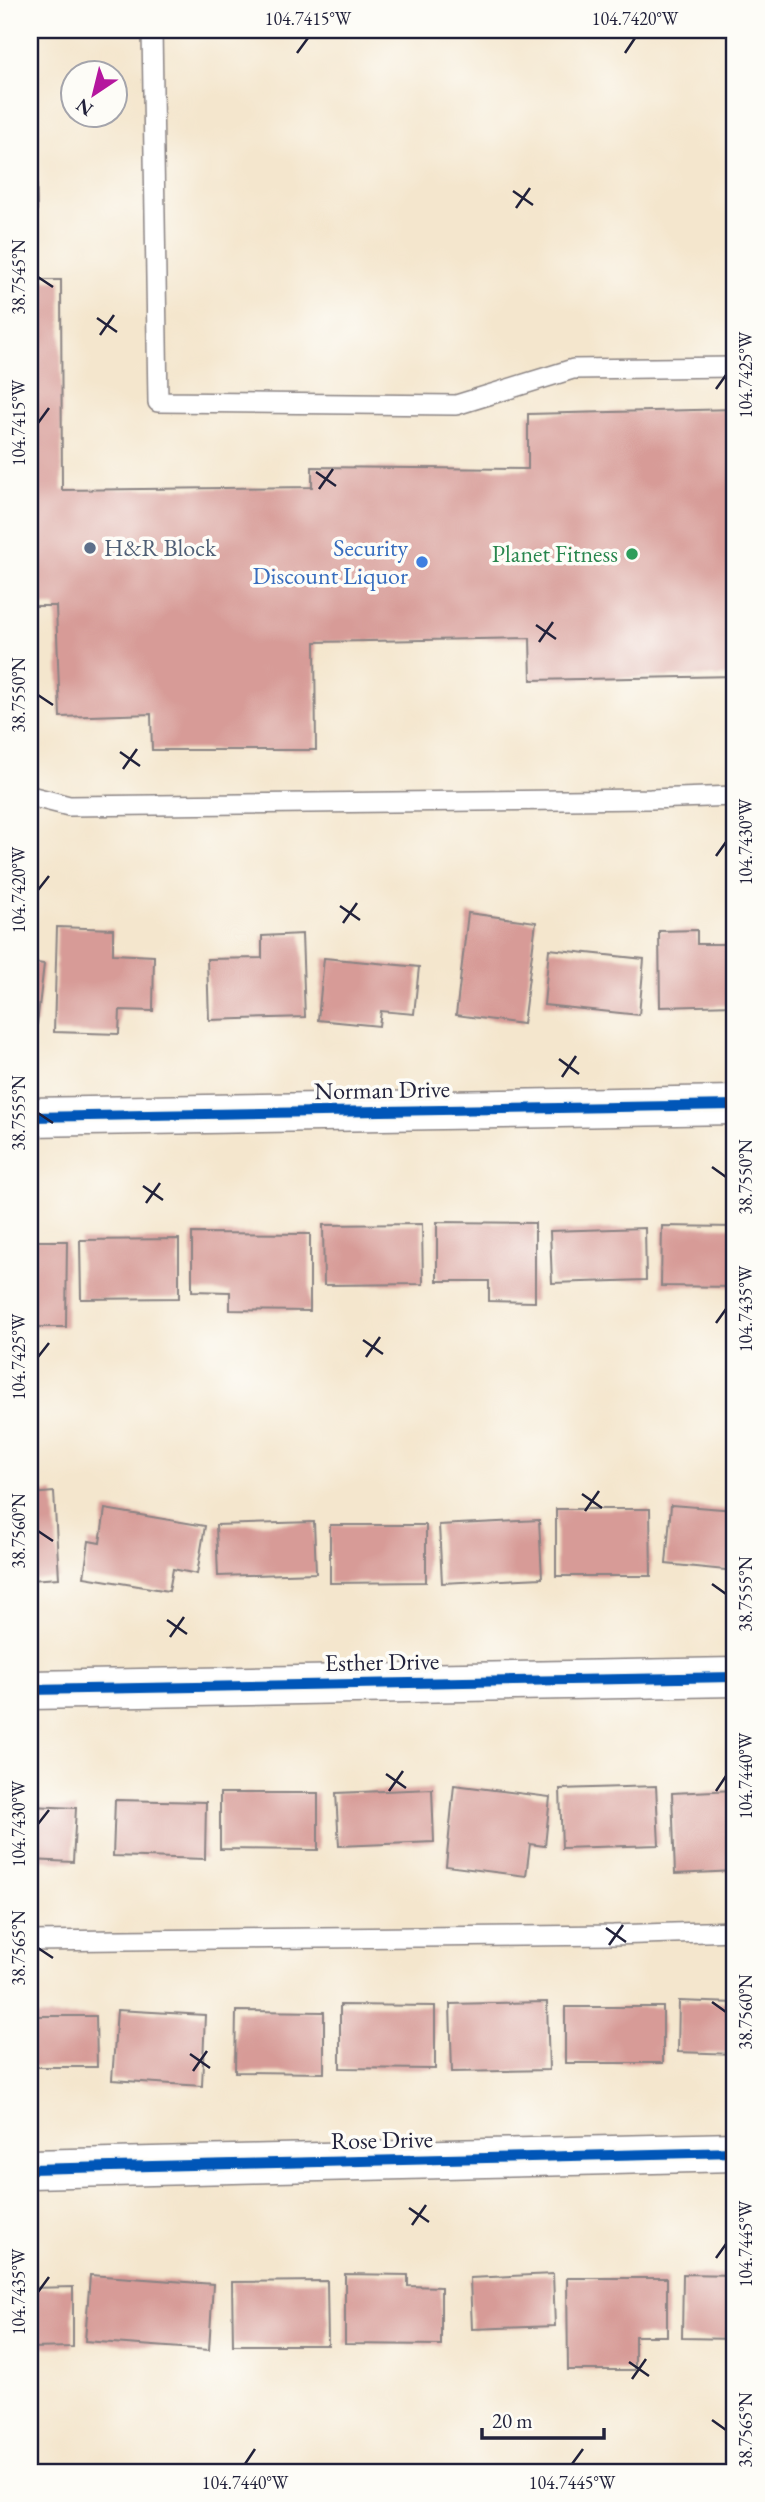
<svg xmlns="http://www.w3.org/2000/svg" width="765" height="2502" font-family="'EB Garamond',serif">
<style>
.building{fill:#d79b97}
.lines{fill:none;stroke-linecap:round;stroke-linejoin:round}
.lane-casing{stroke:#8b8484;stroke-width:22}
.street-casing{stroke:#8b8484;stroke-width:41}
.lane{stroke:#fff;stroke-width:19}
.street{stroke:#fff;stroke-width:38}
.cycleway-casing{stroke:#fdfcf7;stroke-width:15}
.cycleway{stroke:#0057b8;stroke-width:10}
.ticks{fill:none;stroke:#22223b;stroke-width:2.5}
.service-dot{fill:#5c6f8a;stroke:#fdfcf7;stroke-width:2.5}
.leisure-dot{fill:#2e9e5b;stroke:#fdfcf7;stroke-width:2.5}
.shop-dot{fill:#3f7fe0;stroke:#fdfcf7;stroke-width:2.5}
.labels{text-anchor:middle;stroke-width:7;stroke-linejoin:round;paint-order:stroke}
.service-label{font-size:24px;fill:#4e5e75;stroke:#fdfcf7;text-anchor:start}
.shop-label{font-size:24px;fill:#366cbe;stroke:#fdfcf7;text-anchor:end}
.leisure-label{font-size:24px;fill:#27864d;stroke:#fdfcf7;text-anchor:end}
.street-label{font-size:24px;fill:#22223b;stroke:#fdfcf7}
.neatline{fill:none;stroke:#22223b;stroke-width:2.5}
.ticks-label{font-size:18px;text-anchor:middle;fill:#22223b}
</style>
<rect width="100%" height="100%" fill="#fdfcf7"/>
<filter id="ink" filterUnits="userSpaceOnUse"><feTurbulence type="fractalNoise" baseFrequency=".0143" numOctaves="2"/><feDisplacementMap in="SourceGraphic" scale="14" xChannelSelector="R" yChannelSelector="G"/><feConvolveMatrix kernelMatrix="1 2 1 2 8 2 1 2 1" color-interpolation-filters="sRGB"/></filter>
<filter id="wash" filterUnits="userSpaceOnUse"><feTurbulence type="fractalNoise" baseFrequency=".00686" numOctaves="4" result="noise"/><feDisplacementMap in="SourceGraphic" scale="28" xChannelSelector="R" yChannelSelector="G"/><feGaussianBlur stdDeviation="1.57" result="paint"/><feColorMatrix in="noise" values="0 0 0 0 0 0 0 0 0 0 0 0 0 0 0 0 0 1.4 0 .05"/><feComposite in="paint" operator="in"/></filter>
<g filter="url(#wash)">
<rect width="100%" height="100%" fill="#f4e6cd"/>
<g id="blocks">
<path class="building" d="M30 30H34L38 280H61L62 490 312 487V467L528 469V414L735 409V676L531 680 530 638 315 642 316 750H152L151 714 60 717 56 606H30Z
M468 913 536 922 523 1024 456 1015Z
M57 927 113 929V954L154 956 153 1011 120 1010 119 1034 54 1032Z
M697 930V944H735V1005L660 1007 659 931Z
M302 934 305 1017 209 1020 207 959 262 958V936Z
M549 949 644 959 639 1015 544 1005Z
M324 958 419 967 414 1014 381 1011 379 1026 318 1020Z
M30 962 44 964 37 1024H30Z
M437 1222 535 1223V1302L489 1301V1281H437Z
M422 1224 423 1284 324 1285 323 1225Z
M662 1226 735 1227V1287L661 1286Z
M645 1228 646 1280 552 1283 550 1231Z
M192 1233 310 1234V1311L230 1310V1292L192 1291Z
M179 1239V1298L81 1299 80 1240Z
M30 1241H67L66 1327H30Z
M54 1492 59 1578 30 1580V1494Z
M671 1505 735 1510V1571L666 1564Z
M105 1509 205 1526 197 1574 173 1569 169 1591 84 1577 89 1541 100 1543Z
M556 1509H650L651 1576H556Z
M539 1520 542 1578 442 1583 439 1525Z
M314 1522 316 1573 218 1576 216 1525Z
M330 1525H426V1582L330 1583Z
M454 1785 550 1797 545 1846 530 1844 526 1876 446 1866Z
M656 1786 659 1845 562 1848 560 1789Z
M432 1789 434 1842 339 1846 336 1793Z
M735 1790V1871L675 1874 672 1793Z
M220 1793H318V1850L220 1849Z
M115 1800 206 1802 205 1859 113 1856Z
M30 1806 76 1808 73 1862 30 1860Z
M679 2001 735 2003V2054L678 2052Z
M547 2002 549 2070 452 2072 450 2004Z
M340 2005 435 2006V2069L340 2068Z
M565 2007H663V2063H565Z
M117 2010 205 2015 202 2086 112 2080Z
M236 2011 324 2012V2073L235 2072Z
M30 2016H96L97 2067H30Z
M345 2274 408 2275V2286L441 2287V2345L345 2344Z
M553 2274 555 2326 472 2329 470 2278Z
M683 2274 735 2275V2339L682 2338Z
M90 2275 213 2284 209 2350 85 2341Z
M567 2278H667V2336H635V2370H568Z
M327 2281 328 2345H233L232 2282Z
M73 2287V2347L30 2348V2288Z"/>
</g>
</g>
<g filter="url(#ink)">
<use href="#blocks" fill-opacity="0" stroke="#8b8484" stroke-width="2"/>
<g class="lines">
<defs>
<path id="lane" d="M152 30 158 402 456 405 573 369 735 367
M30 796 69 806 650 799 735 796
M30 1941 613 1935 735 1931"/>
<path id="street" d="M30 1117 735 1105
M30 1690 735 1677
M30 2169 735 2152"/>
</defs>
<use href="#lane" class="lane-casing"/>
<use href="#street" class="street-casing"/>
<use href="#lane" class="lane"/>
<use href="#street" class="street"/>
<defs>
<path id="cycleway" d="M30 1117 735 1105
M30 1690 735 1677
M30 2169 735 2152"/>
</defs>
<use href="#cycleway" class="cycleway-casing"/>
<use href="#cycleway" class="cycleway"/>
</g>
</g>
<path class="ticks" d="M297 53 308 38M625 53 635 38M513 191 533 205M516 208 530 188M38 277 53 287M97 318 117 332M100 335 114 315M716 389 726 375M38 423 49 408M316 472 336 486M319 489 333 469M536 625 556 639M539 642 553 622M38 695 53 705M120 752 140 766M123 769 137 749M716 856 726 842M38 890 49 876M340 906 360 920M343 923 357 903M559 1059 579 1074M562 1077 576 1056M38 1113 53 1123M712 1167 726 1177M143 1186 163 1200M146 1203 160 1183M716 1323 726 1309M363 1340 383 1354M38 1357 49 1343M366 1357 380 1337M582 1494 602 1508M585 1511 599 1491M38 1531 53 1541M712 1584 726 1594M167 1620 187 1634M170 1637 184 1617M386 1774 406 1788M389 1791 403 1771M716 1791 726 1776M38 1824 49 1810M606 1928 626 1942M609 1945 623 1925M38 1948 53 1958M712 2002 726 2012M190 2054 210 2068M193 2071 207 2051M409 2208 429 2222M412 2225 426 2205M716 2258 726 2244M38 2292 49 2277M629 2362 649 2376M632 2379 646 2359M712 2420 726 2430M245 2464 255 2449M572 2464 583 2449"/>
<circle class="service-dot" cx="90" cy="548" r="7"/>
<circle class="leisure-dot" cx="632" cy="554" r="7"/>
<circle class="shop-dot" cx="422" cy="562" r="7"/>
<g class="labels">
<g class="service-label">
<text x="104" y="556">H&amp;R Block</text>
</g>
<g class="shop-label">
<text x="408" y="556">Security<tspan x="408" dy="28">Discount Liquor</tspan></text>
</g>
<g class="leisure-label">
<text x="618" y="562">Planet Fitness</text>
</g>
<g class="street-label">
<text transform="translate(382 1090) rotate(-1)" y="8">Norman Drive</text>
<text transform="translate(382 1662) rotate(-1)" y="8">Esther Drive</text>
<text transform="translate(382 2140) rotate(-1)" y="8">Rose Drive</text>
</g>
</g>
<rect width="765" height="2502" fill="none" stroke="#fdfcf7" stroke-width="77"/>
<g transform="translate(94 94) rotate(215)"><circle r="33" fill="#fdfcf7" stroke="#a5a5ac" stroke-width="2"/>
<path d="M0-5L12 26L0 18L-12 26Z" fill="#b5179e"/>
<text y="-10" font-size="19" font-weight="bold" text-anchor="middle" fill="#22223b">N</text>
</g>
<path d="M482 2428v10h122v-10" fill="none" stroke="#22223b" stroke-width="3.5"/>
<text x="492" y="2428" font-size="21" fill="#22223b" stroke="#fdfcf7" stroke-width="5" paint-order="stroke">20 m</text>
<rect x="38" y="38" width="688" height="2426" class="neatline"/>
<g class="ticks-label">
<text x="308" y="25">104.7415°W</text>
<text x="635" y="25">104.7420°W</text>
<text transform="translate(19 277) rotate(-90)" y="6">38.7545°N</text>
<text transform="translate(746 375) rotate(-90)" y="6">104.7425°W</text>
<text transform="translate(19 423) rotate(-90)" y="6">104.7415°W</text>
<text transform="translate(19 695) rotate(-90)" y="6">38.7550°N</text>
<text transform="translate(746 842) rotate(-90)" y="6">104.7430°W</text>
<text transform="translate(19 890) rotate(-90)" y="6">104.7420°W</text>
<text transform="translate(19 1113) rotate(-90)" y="6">38.7555°N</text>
<text transform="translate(746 1177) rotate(-90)" y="6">38.7550°N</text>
<text transform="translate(746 1309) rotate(-90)" y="6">104.7435°W</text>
<text transform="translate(19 1357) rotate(-90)" y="6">104.7425°W</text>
<text transform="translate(19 1531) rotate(-90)" y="6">38.7560°N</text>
<text transform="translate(746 1594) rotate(-90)" y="6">38.7555°N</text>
<text transform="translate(746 1776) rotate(-90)" y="6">104.7440°W</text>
<text transform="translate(19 1824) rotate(-90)" y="6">104.7430°W</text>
<text transform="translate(19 1948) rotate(-90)" y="6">38.7565°N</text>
<text transform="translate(746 2012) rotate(-90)" y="6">38.7560°N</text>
<text transform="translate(746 2244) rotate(-90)" y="6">104.7445°W</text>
<text transform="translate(19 2292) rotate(-90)" y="6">104.7435°W</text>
<text transform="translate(746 2430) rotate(-90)" y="6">38.7565°N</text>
<text x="245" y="2489">104.7440°W</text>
<text x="572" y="2489">104.7445°W</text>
</g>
</svg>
